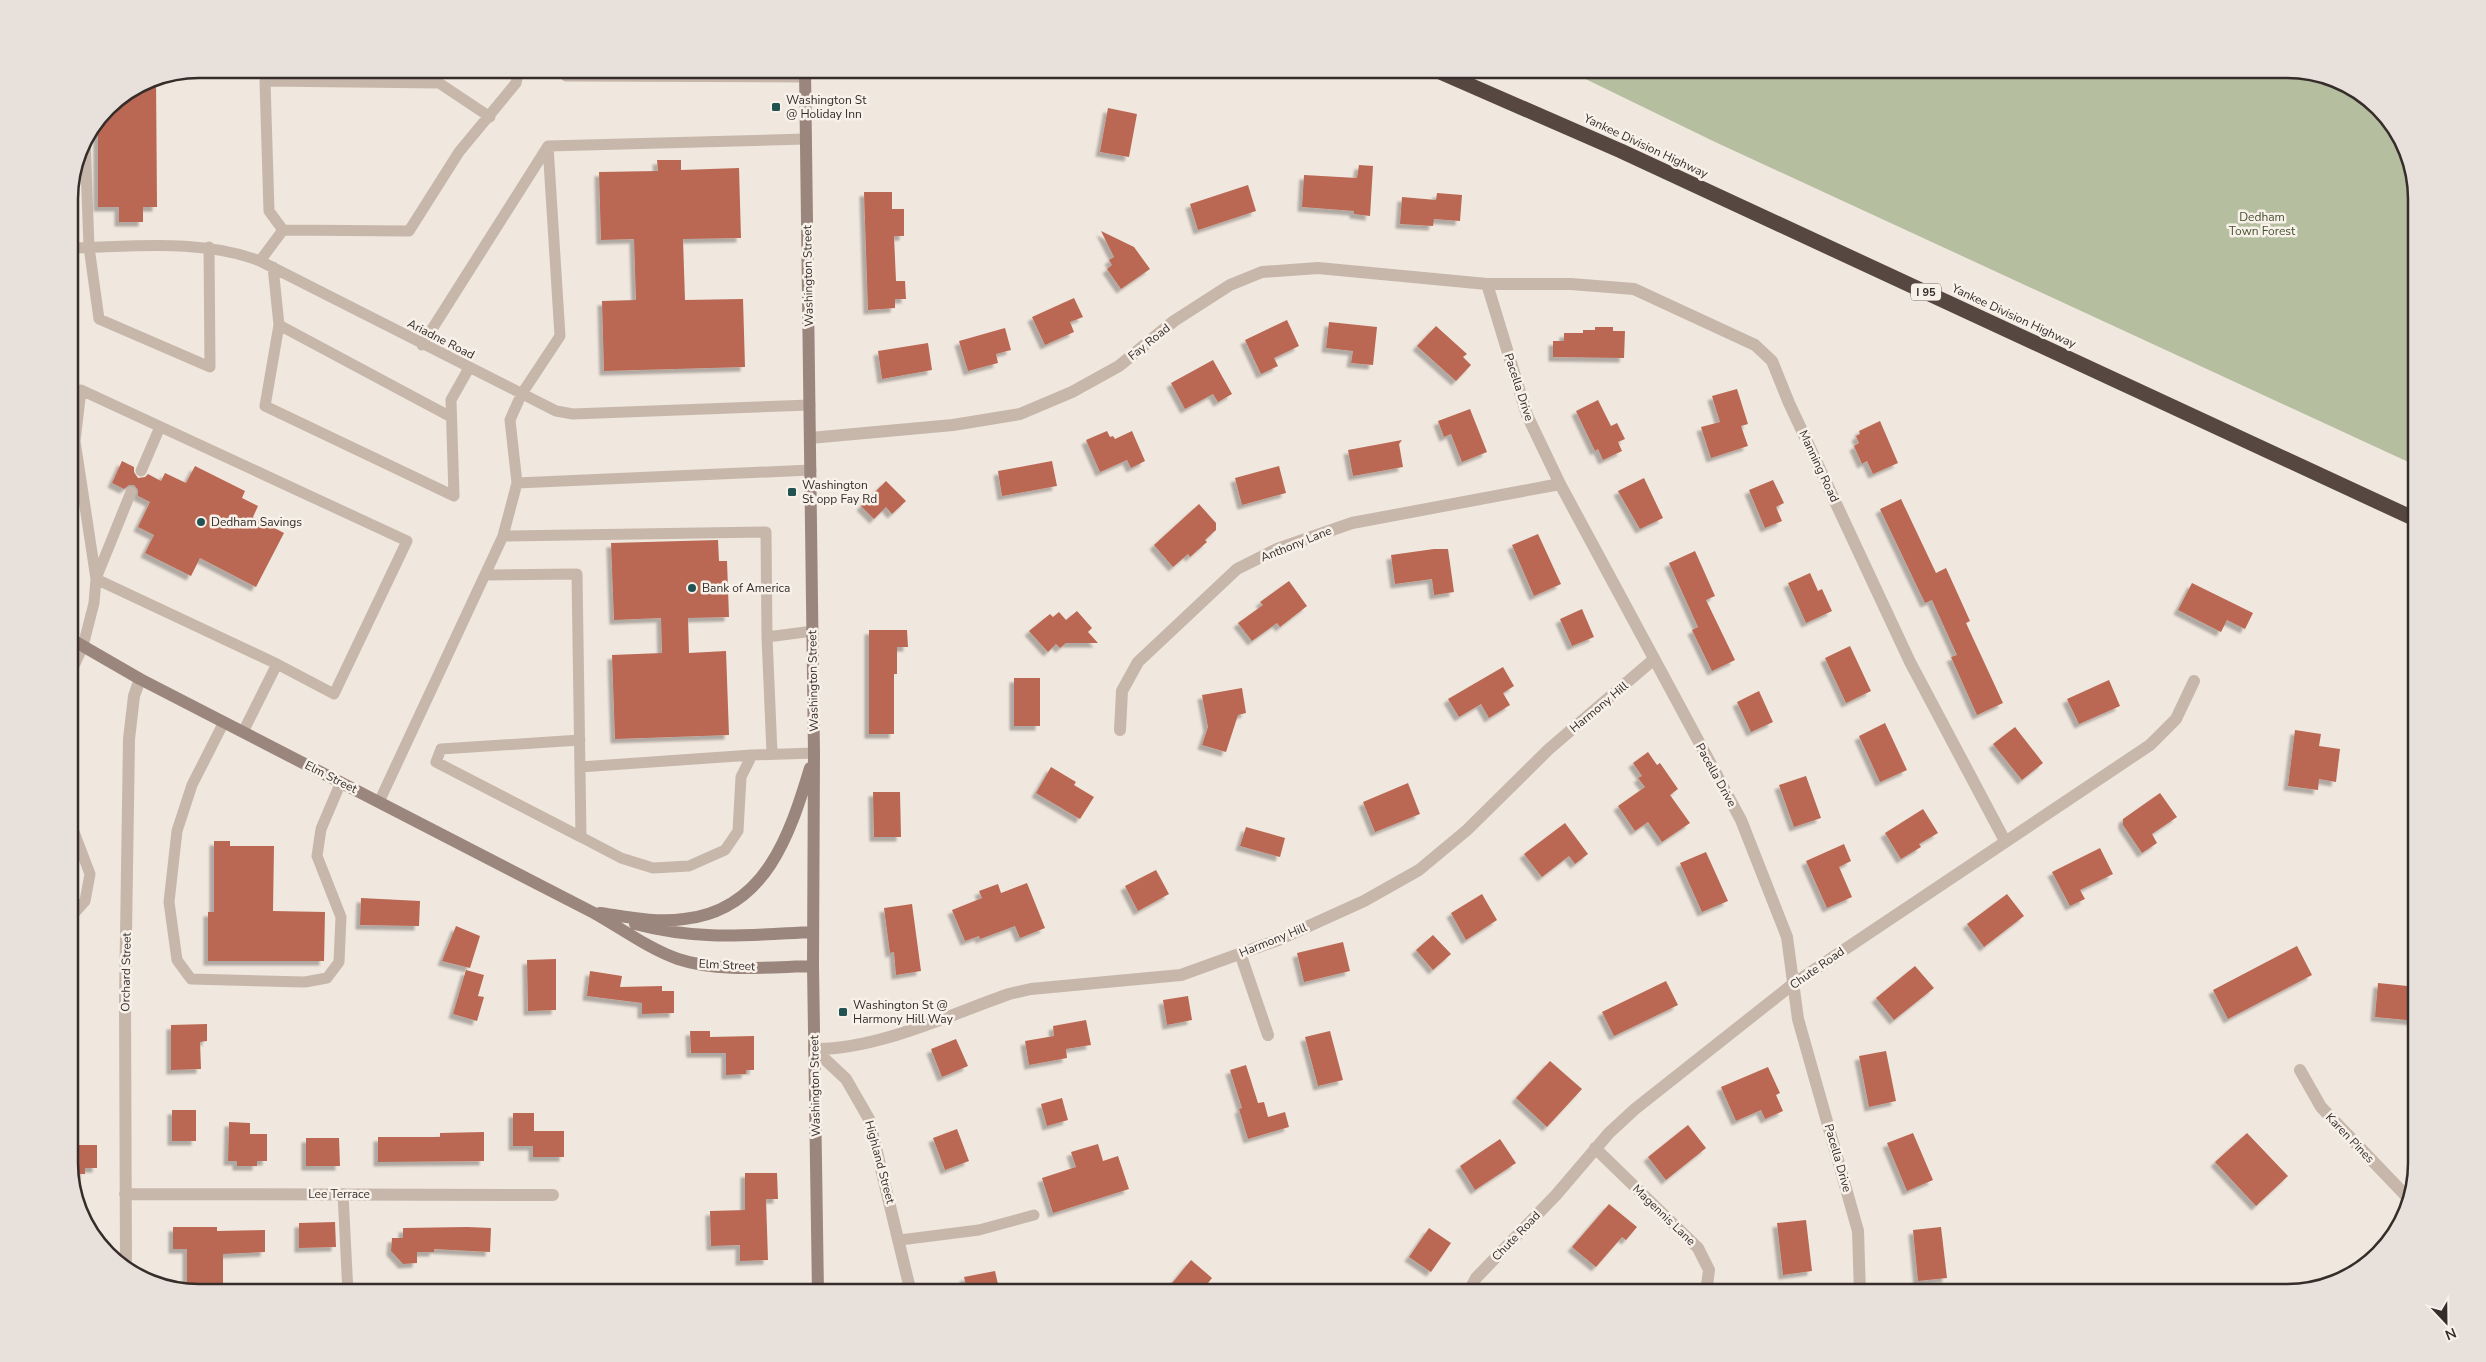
<svg xmlns="http://www.w3.org/2000/svg" width="2486" height="1362" font-family="'Nunito Sans',sans-serif">
<style>
.green{fill:#b5be9f}
.building{fill:#ba6852;filter:url(#shadow)}
.lines{fill:none;stroke-linecap:round;stroke-linejoin:round}
.lane{stroke:#c7b7ab;stroke-width:11}
.street{stroke:#c7b7ab;stroke-width:12}
.secondary{stroke:#9b867d;stroke-width:12}
.highway{stroke:#564741;stroke-width:15}
.poi-dot{fill:#235253;stroke:#f8f1ea;stroke-width:2}
.labels{text-anchor:middle;stroke-width:5;stroke-linejoin:round;paint-order:stroke}
.shield{fill:#f8f1ea;stroke:#706864;stroke-width:1}
.shield-label{font-size:11px;font-weight:bold;fill:#362d2a}
.poi-label{font-size:12px;fill:#362d2a;stroke:#f8f1ea;text-anchor:start}
.street-label{font-size:12px;fill:#362d2a;stroke:#f8f1ea}
.park-label{font-size:12px;fill:#465230;stroke:#f8f1ea}
.rim{fill:none;stroke:#362d2a;stroke-width:2.5}
</style>
<defs>
<filter id="shadow"><feDropShadow dx="-4.5" dy="4.5" stdDeviation="1" flood-color="#0004"/></filter>
</defs>
<rect width="100%" height="100%" fill="#f0e7de"/>
<path class="green" d="M1565 69H2288L2345 82 2396 127 2417 190V466L1713 141Z"/>
<path class="building" d="M156 77 157 207H143V222H119V207H98V120L107 106 149 78Z
M1108 108 1137 114 1129 157 1100 152Z
M657 160H681V170L739 168 741 238 683 239 685 300 743 299 745 367 604 371 602 301 636 300 634 239 601 240 599 172 658 171Z
M1359 165 1373 166 1370 216 1354 214V211L1302 207 1304 175 1357 178Z
M1248 185 1256 211 1198 230 1190 204Z
M864 192H892V209H904V236H894L896 281H905L906 299H895V308L868 310Z
M1437 193 1462 195 1460 221 1434 219 1433 226 1400 224 1402 197 1436 200Z
M1101 231 1134 247 1150 269 1121 289 1107 269 1112 265 1109 260 1114 257Z
M1074 298 1083 317 1070 322 1074 332 1045 345 1032 317Z
M1287 320 1299 346 1274 358 1278 366 1261 374 1245 340Z
M1329 322 1377 327 1373 365 1351 363 1353 351 1326 348Z
M1436 326 1467 354 1463 357 1471 365 1456 381 1417 346Z
M1595 327H1613V331H1625L1624 358 1553 357V341H1564V333H1583V330H1595Z
M1005 328 1011 350 996 354 998 363 968 371 959 341Z
M928 343 932 370 882 379 878 351Z
M1213 360 1232 394 1218 402 1213 394 1185 409 1171 383Z
M1737 389 1748 424 1741 426 1748 446 1711 458 1701 427 1720 422 1712 396Z
M1598 400 1611 426 1617 423 1625 439 1618 442 1622 451 1603 460 1598 449 1595 451 1576 411Z
M1470 409 1487 452 1462 462 1451 434 1444 437 1438 421Z
M1880 421 1898 463 1873 474 1867 461 1862 464 1854 446 1859 443 1856 436 1860 434 1859 431Z
M1107 431 1110 437 1113 436 1115 439 1132 431 1145 461 1131 468 1127 460 1100 472 1086 440Z
M1402 440 1399 444 1403 467 1353 476 1348 450Z
M122 461 134 467V472L138 478 145 477 148 474 161 481 165 473 186 483 195 466 245 491 242 498 258 506 253 517 284 533 256 587 200 558 191 576 145 553 154 535 138 527 150 502 138 496V490L134 485H129L124 489 112 483Z
M1052 461 1057 486 1002 496 998 471Z
M1279 466 1286 493 1242 505 1235 478Z
M1644 478 1663 518 1640 529 1618 491Z
M1773 480 1784 503 1776 507 1782 521 1765 528 1749 490Z
M886 481 906 501 892 514 886 507 874 519 861 506Z
M1901 499 1936 573 1946 568 1970 621 1966 623 2003 703 1977 715 1951 657 1957 655 1932 600 1925 603 1880 509Z
M1199 504 1216 523V530L1205 540 1207 542 1190 557 1188 554 1173 567 1154 545Z
M1538 534 1561 584 1534 596 1512 545Z
M718 540 719 561H727L729 617 688 618 689 653 726 651 729 735 615 739 612 655 662 653 661 618 614 620 611 543Z
M1434 549H1448L1454 592 1434 595 1432 579 1395 584 1391 555Z
M1695 551 1715 596 1706 600 1735 660 1712 671 1692 630 1698 627 1669 563Z
M1810 573 1818 591 1822 589 1832 611 1806 623 1788 583Z
M1289 581 1307 606 1280 627 1277 623 1252 641 1238 623 1263 605 1260 602Z
M2192 583 2253 613 2245 629 2227 620 2221 632 2178 610Z
M1582 609 1594 637 1572 646 1560 619Z
M1077 611 1092 628 1088 632 1098 643H1066L1060 648 1056 644 1048 652 1029 631 1050 614 1053 617 1059 612 1066 620Z
M869 630H907L908 647H897V674H894V734H869Z
M1850 646 1871 691 1846 703 1825 658Z
M1503 667 1514 686 1503 693 1510 705 1489 718 1481 704 1459 717 1448 699Z
M1014 678H1040V726H1014Z
M2109 680 2120 706 2079 724 2067 699Z
M1242 688 1246 713 1238 715 1226 752 1202 745 1208 727 1202 695Z
M1759 691 1773 722 1751 732 1737 702Z
M1885 723 1907 770 1880 782 1859 736Z
M2015 727 2043 763 2022 780 1993 744Z
M2295 730 2321 734 2319 746 2340 749 2336 782 2319 779 2318 790 2288 786Z
M1648 752 1657 765 1660 763 1678 789 1670 795 1690 823 1662 842 1648 822 1635 831 1618 806 1645 787 1638 778 1642 776 1633 763Z
M1051 767 1076 782 1074 785 1094 797 1080 819 1036 793Z
M1806 776 1821 818 1794 827 1779 785Z
M1408 783 1420 814 1375 832 1363 802Z
M873 792H900L901 837H874Z
M2160 793 2177 817 2152 834 2157 843 2142 853 2123 825V819Z
M1923 809 1938 833 1919 844 1921 847 1901 859 1885 833Z
M1565 823 1588 854 1575 864 1569 856 1542 877 1524 854Z
M1246 827 1285 838 1280 857 1240 846Z
M214 841H230V846H274L273 911 325 912 324 961H208V912H214Z
M1844 844 1851 861 1839 867 1852 897 1827 908 1806 861Z
M2100 848 2113 874 2080 890 2085 899 2070 906 2052 872Z
M1706 852 1728 901 1702 912 1680 863Z
M1156 870 1169 894 1138 911 1125 886Z
M1027 883 1045 928 1020 938 1015 926 980 939 979 936 965 941 952 910 982 898 979 891 998 884 1001 893Z
M1482 894 1497 920 1466 940 1451 913Z
M2007 894 2024 916 1984 947 1967 924Z
M361 898 420 901 419 926 360 925Z
M912 904 921 971 896 975 894 952 890 953 884 908Z
M456 926 480 936 470 968 442 961Z
M1433 935 1451 954 1433 970 1416 950Z
M1343 942 1350 971 1304 982 1297 953Z
M2297 946 2312 975 2228 1019 2213 990Z
M556 959V1010L528 1011 527 960Z
M1915 966 1934 988 1894 1020 1876 998Z
M466 970 484 975 478 996 484 997 477 1021 453 1014Z
M590 971 622 976 620 987 662 986V991H674V1013L642 1014V1003L587 996Z
M1666 981 1678 1005 1614 1036 1602 1012Z
M2378 983 2417 987V1021L2375 1017Z
M1188 996 1192 1020 1167 1025 1163 1000Z
M1086 1020 1091 1045 1066 1049 1067 1058 1029 1065 1025 1041 1054 1036 1053 1026Z
M207 1024V1041L200 1042 201 1069 171 1070V1025Z
M690 1031H710V1037L754 1036V1070H746V1074L726 1075V1053H691Z
M1330 1031 1343 1080 1318 1086 1305 1037Z
M956 1039 968 1066 942 1077 931 1049Z
M1886 1051 1896 1101 1869 1107 1859 1056Z
M1550 1061 1582 1089 1547 1127 1516 1098Z
M1246 1065 1258 1103 1264 1102 1268 1117 1285 1112 1289 1127 1248 1139 1239 1109 1242 1108 1230 1070Z
M1768 1067 1780 1093 1776 1095 1783 1111 1765 1119 1761 1110 1736 1121 1721 1087Z
M1062 1098 1068 1120 1047 1126 1041 1104Z
M172 1110H196V1141H172Z
M513 1113H534V1131H564V1157H533V1146H513Z
M229 1122 250 1123V1134H267V1161H257V1166H237V1161H228Z
M1688 1125 1706 1148 1666 1180 1648 1157Z
M957 1129 969 1161 945 1170 933 1138Z
M484 1132V1161L378 1162V1137H440V1133Z
M1913 1133 1933 1180 1907 1191 1887 1143Z
M2247 1133 2288 1176 2256 1206 2215 1162Z
M306 1138H339L340 1166H306Z
M1500 1139 1516 1163 1475 1190 1460 1166Z
M1098 1144 1103 1161 1118 1156 1129 1189 1053 1213 1042 1178 1076 1167 1071 1152Z
M69 1145H97V1168H85V1174H70Z
M745 1173H777L778 1199H766L768 1260 740 1261V1245L711 1246 710 1211 745 1210Z
M1609 1204 1637 1227 1626 1240 1622 1237 1596 1267 1572 1247Z
M1806 1220 1812 1271 1783 1275 1777 1223Z
M335 1222 336 1247 299 1248V1223Z
M173 1227H217V1231L265 1230V1252L223 1254V1290H187V1249H173Z
M467 1227 491 1228 490 1252 434 1249V1252H417V1263L403 1264 391 1251 392 1238H403V1228Z
M1941 1227 1947 1278 1918 1281 1913 1230Z
M1429 1228 1451 1243 1431 1272 1409 1257Z
M1191 1260 1212 1278 1200 1293H1164Z
M995 1271 1000 1293H968L964 1277Z"/>
<g class="lines">
<path class="lane" d="M567 69 566 76 805 77
M85 139 89 247 99 319 210 367 209 247
M548 146 560 336 521 395 510 420 517 483 811 470
M283 230 269 211 265 81 439 83 490 117
M69 248C132 247 200 238 260 261L556 411 573 414 810 405
M260 261 283 230 409 231 459 152 516 83 519 69
M273 267 279 325 451 417
M279 325 265 406 454 496 451 400 469 368
M422 345 548 146 806 139
M141 471 160 427
M503 536 766 532 767 637 813 631
M485 575 577 574 581 837 621 858 653 868 689 866 725 850 738 831 741 777 752 755 814 753
M97 576 131 492
M767 637 772 753
M69 677 83 646 94 603 96 579 75 441 81 390 407 541 334 694 277 664 96 579
M224 722 192 785 177 831 169 902 177 960 191 979 305 982 327 978 339 962 341 917 317 856 321 829 341 782
M243 732 277 664
M580 740 441 749 436 762 581 837
M580 767 752 755
M379 802 503 536 517 483
M69 819 90 874 85 901 69 919
M69 1021H73L72 981
M343 1194 348 1293
M900 1240 979 1230 1034 1215"/>
<path class="street" d="M1487 284 1527 415 1560 484 1741 820 1787 937 1798 1019 1858 1231 1860 1293
M810 438 953 425 1020 414 1072 392 1119 366 1174 321 1230 285 1262 272 1318 268 1487 284H1571L1634 289 1755 345 1772 361 1789 403 1910 662 2005 841
M1120 730 1122 691 1138 662 1237 569 1277 549 1352 523 1560 484
M1240 953 1268 1035
M814 1049C877 1050 949 1015 1009 994L1031 989 1181 975 1278 940 1364 901 1419 870 1467 830 1549 749 1653 660
M814 1049 846 1079 869 1119 911 1293
M2300 1070 2321 1107 2409 1199
M1595 1148 1698 1248 1709 1270 1706 1293
M125 1194 553 1195
M126 1267 125 1000 129 739 134 696 140 679
M1468 1293 1476 1278 1556 1195 1609 1133 1635 1109 1793 984 2150 745 2176 719 2194 681"/>
<path class="secondary" d="M805 69 814 753 813 966 818 1293
M69 638 140 679 594 913C621 928 649 949 678 959 720 973 770 967 813 966
M600 913C628 917 657 923 684 919 766 910 790 834 810 768
M635 924C699 941 748 935 813 932"/>
<path class="highway" d="M1433 69 1621 151 2417 520"/>
</g>
<g class="poi-dot">
<rect x="771" y="102" width="10" height="10" rx="2.5"/>
<rect x="787" y="487" width="10" height="10" rx="2.5"/>
<circle cx="201" cy="522" r="5"/>
<circle cx="692" cy="588" r="5"/>
<rect x="838" y="1007" width="10" height="10" rx="2.5"/>
</g>
<g class="labels">
<rect class="shield" x="1911" y="283.5" width="30" height="17" rx="4"/>
<g class="shield-label">
<text x="1926" y="296">I 95</text>
</g>
<g class="poi-label">
<text x="786" y="104">Washington St<tspan x="786" dy="14">@ Holiday Inn</tspan></text>
<text x="802" y="489">Washington<tspan x="802" dy="14">St opp Fay Rd</tspan></text>
<text x="211" y="526">Dedham Savings</text>
<text x="702" y="592">Bank of America</text>
<text x="853" y="1009">Washington St @<tspan x="853" dy="14">Harmony Hill Way</tspan></text>
</g>
<g class="street-label">
<text transform="translate(1646 146) rotate(25)" y="4">Yankee Division Highway</text>
<text transform="translate(808 276) rotate(-91)" y="4">Washington Street</text>
<text transform="translate(2014 316) rotate(25)" y="4">Yankee Division Highway</text>
<text transform="translate(441 339) rotate(27)" y="4">Ariadne Road</text>
<text transform="translate(1149 342) rotate(-39)" y="4">Fay Road</text>
<text transform="translate(1519 387) rotate(72)" y="4">Pacella Drive</text>
<text transform="translate(1819 466) rotate(65)" y="4">Manning Road</text>
<text transform="translate(1296 544) rotate(-22)" y="4">Anthony Lane</text>
<text transform="translate(813 681) rotate(-91)" y="4">Washington Street</text>
<text transform="translate(1599 707) rotate(-40)" y="4">Harmony Hill</text>
<text transform="translate(1716 775) rotate(61)" y="4">Pacella Drive</text>
<text transform="translate(331 777) rotate(27)" y="4">Elm Street</text>
<text transform="translate(1273 940) rotate(-22)" y="4">Harmony Hill</text>
<text transform="translate(727 965) rotate(3)" y="4">Elm Street</text>
<text transform="translate(1817 968) rotate(-35)" y="4">Chute Road</text>
<text transform="translate(126 972) rotate(-89)" y="4">Orchard Street</text>
<text transform="translate(815 1086) rotate(-91)" y="4">Washington Street</text>
<text transform="translate(2350 1138) rotate(46)" y="4">Karen Pines</text>
<text transform="translate(1838 1158) rotate(74)" y="4">Pacella Drive</text>
<text transform="translate(880 1162) rotate(75)" y="4">Highland Street</text>
<text x="339" y="1198">Lee Terrace</text>
<text transform="translate(1664 1215) rotate(44)" y="4">Magennis Lane</text>
<text transform="translate(1516 1236) rotate(-46)" y="4">Chute Road</text>
</g>
<g class="park-label">
<text x="2262" y="221">Dedham<tspan x="2262" dy="14">Town Forest</tspan></text>
</g>
</g>
<path d="M0 0H2486V1362H0ZM199 78H2287A121 121 0 0 1 2408 199V1163A121 121 0 0 1 2287 1284H199A121 121 0 0 1 78 1163V199A121 121 0 0 1 199 78Z" fill="#e8e1db" fill-rule="evenodd"/>
<path class="rim" d="M199 78H2287A121 121 0 0 1 2408 199V1163A121 121 0 0 1 2287 1284H199A121 121 0 0 1 78 1163V199A121 121 0 0 1 199 78Z"/>
<g transform="translate(2446 1322) rotate(158)" stroke="#f8f1ea" stroke-width="4" paint-order="stroke">
<path d="M0-4L9 19L0 12L-9 19Z" fill="#362d2a"/>
<text y="-8" font-size="14" font-weight="bold" text-anchor="middle" fill="#362d2a">N</text>
</g>
</svg>
